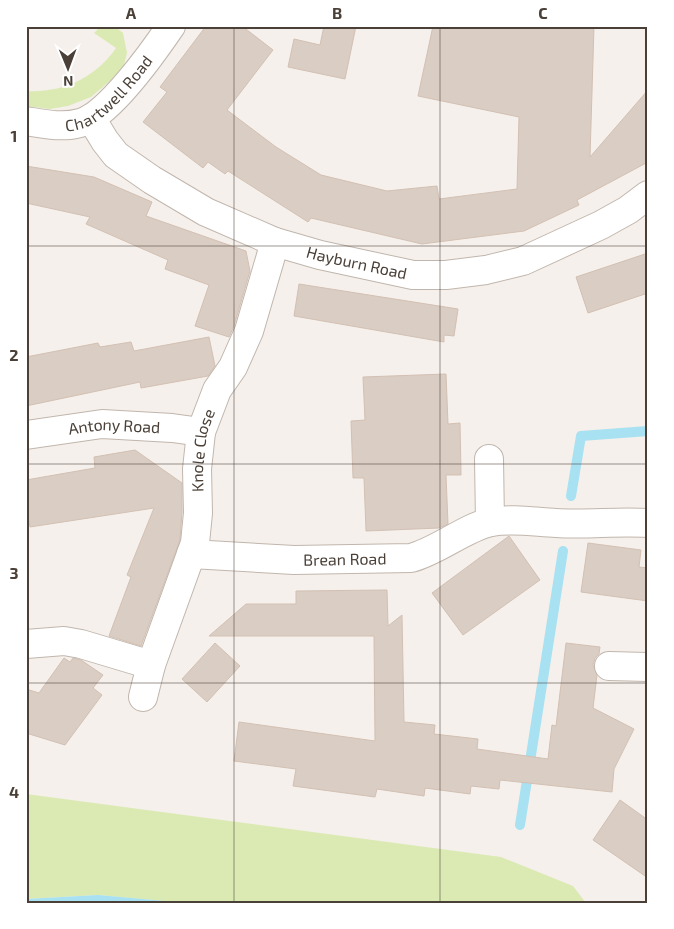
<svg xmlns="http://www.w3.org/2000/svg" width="674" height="929" font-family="'Exo 2',sans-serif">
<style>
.green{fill:#dbeab3}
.water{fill:#a7e1f2}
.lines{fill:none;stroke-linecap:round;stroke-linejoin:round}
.stream{stroke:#a7e1f2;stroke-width:10}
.building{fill:#dacdc3;stroke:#d3c0b3}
.street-casing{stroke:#c1b6ad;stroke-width:30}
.street{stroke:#fff;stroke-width:28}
.grid{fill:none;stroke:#4a4038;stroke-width:1;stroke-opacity:0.55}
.labels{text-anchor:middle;stroke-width:4;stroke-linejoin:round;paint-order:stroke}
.street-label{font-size:16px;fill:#4a4038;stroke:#fff}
.neatline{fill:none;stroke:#4a4038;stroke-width:2}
.grid-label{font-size:16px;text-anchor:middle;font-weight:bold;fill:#4a4038}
</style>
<rect width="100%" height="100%" fill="#f5f0eb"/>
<path class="green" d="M111 27 117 28 123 33 127 53 124 65 111 80 91 97 68 106 50 109 26 106V91C63 93 95 78 116 48L94 33 98 29Z
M26 794 501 857 573 886 586 903H184L98 895 26 899Z"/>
<path class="water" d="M98 895 176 902 184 903H26V899Z"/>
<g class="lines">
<path class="stream" d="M571 496 581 436 648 431
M520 825 563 551"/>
</g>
<path class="building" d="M206 26H242L273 50 227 110 276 147 321 175 387 191 437 186 439 199 517 189 519 117 418 96 433 26H594L590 157 648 90V162L577 200 579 205 524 231 422 244 311 218 308 222 228 171 225 174 208 162 203 168 143 122 167 92 160 87Z
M324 26H356L345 79 288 67 294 39 320 45Z
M26 166 94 177 152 202 146 216 246 251 250 271 234 326 229 337 195 326 209 285 165 269 168 260 86 224 90 217 26 203Z
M648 253V293L588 313 576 277Z
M299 284 458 309 454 336 444 335V342L294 316Z
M209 337 215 366 208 376 141 388 140 382 26 406V357L98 343 100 347 131 342 134 351Z
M446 374 448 424 460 423 461 475H446L448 524 439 528 366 531 364 478H353L351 421 365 420 363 377Z
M135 450 182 483V512L180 540 141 646 109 636 131 577 127 575 154 508 30 527 26 510V480L95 468 94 457Z
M509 536 540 580 463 635 432 593Z
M588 543 641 550 639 567 648 568V601L581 592Z
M387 590 388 626 402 615 404 722 435 725 434 734 478 739 477 749 548 759 552 725 556 726 566 643 600 647 599 654 595 658 593 665 597 675 593 708 634 729 614 769 612 792 500 780 499 789 471 786 470 794 425 788 424 796 377 789 375 797 293 786 296 769 234 761 239 722 375 741 374 636H209L246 604H296V591Z
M215 643 240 666 207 702 182 679Z
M64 658 70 662 73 658 81 660 103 675 93 688 102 695 65 745 26 733V689L39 693Z
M620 800 648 820V878L593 840Z"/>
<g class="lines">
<defs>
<g id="street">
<path id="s1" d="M91 118 105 141 116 155 152 180 206 212 275 242 320 255 413 275H446L486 270 523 261 601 225 628 210 648 195"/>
<path id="s2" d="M26 121C44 124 62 128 80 123 108 116 154 51 171 26"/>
<path id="s3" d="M26 435 102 424 172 428 201 432"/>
<path d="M489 459 490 522"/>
<path id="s4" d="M191 554 294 560 411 558C438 551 466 527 491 522 513 518 535 522 556 523 587 525 617 521 648 523"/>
<path d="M26 644 64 641 81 644 151 665"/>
<path d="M609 666 648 667"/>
<path id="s5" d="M143 697 151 665 195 543 198 513 197 469 201 432 217 390 233 367 249 331 275 242"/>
</g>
</defs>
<use href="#street" class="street-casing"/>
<use href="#street" class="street"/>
</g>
<path class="grid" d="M234 26V903M440 26V903M26 246H648M26 464H648M26 683H648"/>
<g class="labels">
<g class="street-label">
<text dy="6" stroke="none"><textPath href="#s2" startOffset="95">Chartwell Road</textPath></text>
<text dy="6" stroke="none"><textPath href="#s1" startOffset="311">Hayburn Road</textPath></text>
<text dy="6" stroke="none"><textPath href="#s3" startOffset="89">Antony Road</textPath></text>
<text dy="6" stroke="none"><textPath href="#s5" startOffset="256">Knole Close</textPath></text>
<text dy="6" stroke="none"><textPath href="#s4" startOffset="154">Brean Road</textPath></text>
</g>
</g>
<rect width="674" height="929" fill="none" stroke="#ffffff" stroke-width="55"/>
<g transform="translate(68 68) rotate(179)" stroke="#ffffff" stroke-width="4" paint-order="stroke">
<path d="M0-4L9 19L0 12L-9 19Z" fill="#4a4038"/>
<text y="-8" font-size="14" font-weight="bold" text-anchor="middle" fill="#4a4038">N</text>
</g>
<rect x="28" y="28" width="618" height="874" class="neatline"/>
<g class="grid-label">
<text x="131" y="19">A</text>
<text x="337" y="19">B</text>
<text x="543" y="19">C</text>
<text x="14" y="142">1</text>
<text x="14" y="361">2</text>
<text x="14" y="579">3</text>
<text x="14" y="798">4</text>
</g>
</svg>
